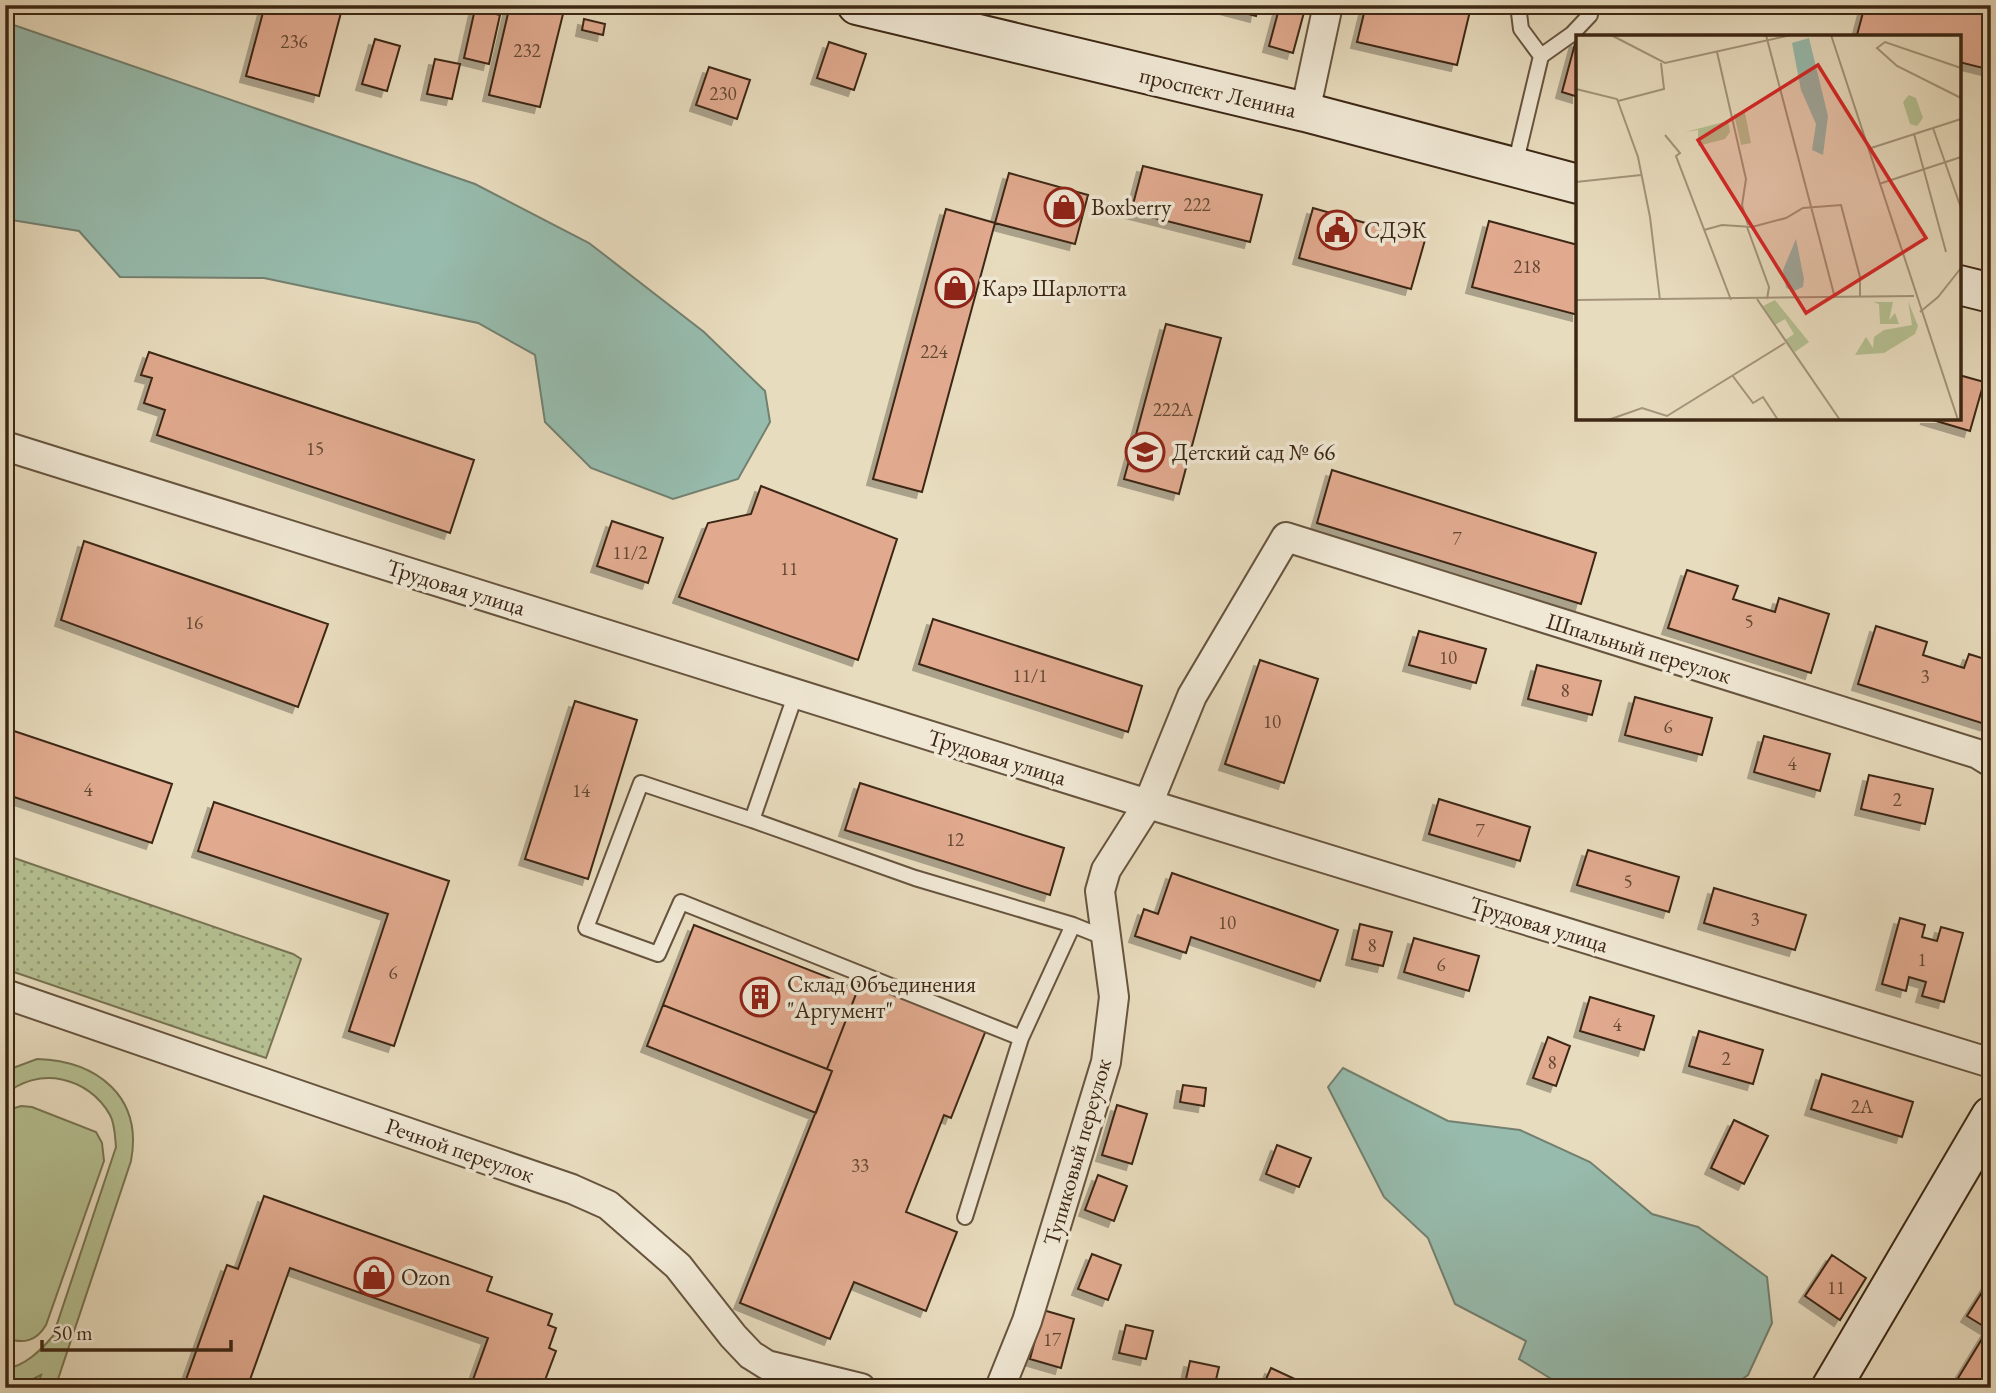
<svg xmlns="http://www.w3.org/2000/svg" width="1996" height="1393" font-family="'EB Garamond',serif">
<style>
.green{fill:url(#green-dots);stroke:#787453;stroke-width:2}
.pitch{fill:#b5c092;stroke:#787453;stroke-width:2}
.water{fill:#97bcae;stroke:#738070;stroke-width:2}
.building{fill:#e1aa8f;stroke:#3c2714;stroke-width:2;filter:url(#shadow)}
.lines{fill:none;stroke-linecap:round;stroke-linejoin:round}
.lane-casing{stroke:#67543e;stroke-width:18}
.street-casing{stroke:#67543e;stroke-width:32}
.secondary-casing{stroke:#3c2714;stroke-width:42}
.lane{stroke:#f0e8d5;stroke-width:14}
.street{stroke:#f0e8d5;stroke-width:28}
.secondary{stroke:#f0e8d5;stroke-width:38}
.labels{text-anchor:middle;stroke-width:7;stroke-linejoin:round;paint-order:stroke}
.number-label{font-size:19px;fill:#654833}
.street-label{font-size:23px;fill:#3c2714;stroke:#f0e8d5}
.poi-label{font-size:23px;fill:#3c2714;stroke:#f0e8d5;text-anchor:start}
.inset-road{fill:none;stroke:#a3947a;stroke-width:2}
.view{fill:#d62828;fill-opacity:0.15;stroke:#d62828;stroke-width:3.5}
.inset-edge{fill:none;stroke:#3c2714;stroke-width:3.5}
</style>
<defs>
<pattern id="green-dots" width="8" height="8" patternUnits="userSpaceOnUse" patternTransform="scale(1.75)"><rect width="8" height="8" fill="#b5c092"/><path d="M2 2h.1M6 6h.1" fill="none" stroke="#949c76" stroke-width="1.8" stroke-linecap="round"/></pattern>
<filter id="shadow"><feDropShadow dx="-6" dy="6" stdDeviation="0" flood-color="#0004"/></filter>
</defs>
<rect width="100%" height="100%" fill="#e8dcbe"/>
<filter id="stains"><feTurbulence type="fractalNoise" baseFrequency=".00286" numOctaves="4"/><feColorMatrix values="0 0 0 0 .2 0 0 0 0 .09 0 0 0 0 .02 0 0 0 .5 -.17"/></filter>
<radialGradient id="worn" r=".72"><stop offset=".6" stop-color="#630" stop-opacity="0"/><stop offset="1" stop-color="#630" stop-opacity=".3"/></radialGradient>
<path class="green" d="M14 858 293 954 301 959 266 1058 5 969V862Z"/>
<path class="pitch" d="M37 1059C98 1061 143 1097 131 1161L55 1388H37L41 1375 29 1381 5 1387V1369C25 1366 40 1351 53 1336L116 1147C115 1137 115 1124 110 1115 89 1077 38 1065 5 1095V1071Z
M21 1106 32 1107 96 1132 102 1143 104 1161 46 1325C36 1342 23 1344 5 1338V1111Z"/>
<path class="water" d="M5 22 475 184 589 243 704 332 765 391 770 422 738 479 673 499 591 468 545 422 535 355 478 323 264 278 120 277 79 231 5 219Z
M1343 1068 1448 1121 1520 1130 1590 1162 1652 1214 1698 1227 1767 1277 1772 1323 1748 1375 1729 1388H1566L1519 1359 1526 1341 1455 1304 1428 1238 1384 1197 1328 1087Z"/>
<path class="building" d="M265 5H343L319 96 246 76Z
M510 5 565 6 540 107 489 95Z
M1214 5H1258L1256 16Z
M1280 5H1306L1293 53 1269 46Z
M1366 5H1403L1433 13 1435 5 1471 7 1457 65 1357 42Z
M1865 5H1962L1991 13V70L1959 62V37L1857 35Z
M475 9 500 15 489 64 464 58Z
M584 19 605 24 603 35 582 30Z
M375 39 400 46 387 91 362 84Z
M1576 40 1578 41V97L1562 92Z
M829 42 866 54 854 90 817 78Z
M435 59 460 64 452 99 427 94Z
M709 67 750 80 737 119 696 105Z
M1143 166 1262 195 1250 242 1131 212Z
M1009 173 1088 195 1075 244 995 223Z
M1313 208 1425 240 1411 289 1299 258Z
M946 209 995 223 922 492 873 479Z
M1489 221 1578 245V315L1472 287Z
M1166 324 1221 338 1179 494 1124 479Z
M149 352 474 460 450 533 157 435 165 410 144 403 152 378 141 375Z
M1959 375 1984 382 1970 431 1926 418H1959Z
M1332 470 1596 553 1581 604 1317 523Z
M761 486 897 539 858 660 679 597 708 523 751 514Z
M612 521 663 538 648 583 597 566Z
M84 541 328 624 298 707 61 620Z
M1687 570 1738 586 1733 599 1775 612 1779 598 1829 614 1811 673 1668 628Z
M933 619 1142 686 1128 732 919 664Z
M1876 626 1927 642 1923 655 1964 668 1969 654 1991 661V726L1858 684Z
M1419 631 1486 649 1476 683 1409 665Z
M1260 660 1318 679 1284 783 1225 764Z
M1537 665 1601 681 1592 715 1528 699Z
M1635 697 1712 718 1702 755 1625 735Z
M575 701 637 720 588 879 525 859Z
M5 728 172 784 152 843 5 794Z
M1764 736 1830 754 1820 791 1754 772Z
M1869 775 1933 789 1925 824 1861 809Z
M860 783 1064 848 1050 895 845 830Z
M1439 799 1530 827 1520 861 1429 834Z
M214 802 449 881 394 1046 349 1031 388 914 198 851Z
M1588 850 1679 877 1669 912 1577 885Z
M1172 873 1338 930 1320 981 1191 937 1186 953 1135 936 1144 909 1158 914Z
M1714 888 1806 915 1795 950 1704 923Z
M1900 918 1925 925 1922 937 1937 941 1941 927 1963 933 1944 1002 1922 996 1926 982 1909 977 1906 991 1882 984Z
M1360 924 1392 932 1383 966 1352 959Z
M694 925 858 989 827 1069 663 1005Z
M1414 938 1479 956 1469 991 1404 972Z
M861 981 986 1030 951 1118 944 1115 906 1212 957 1232 926 1311 854 1282 830 1339 740 1303 832 1071 827 1069Z
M1590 997 1654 1016 1644 1050 1580 1031Z
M663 1005 832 1071 816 1113 647 1046Z
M1699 1031 1763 1050 1753 1084 1689 1066Z
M1548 1037 1570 1046 1556 1086 1533 1078Z
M1822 1074 1913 1102 1902 1137 1811 1109Z
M1183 1085 1206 1088 1204 1106 1180 1102Z
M1117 1105 1147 1114 1132 1164 1102 1155Z
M1734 1120 1768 1136 1744 1184 1711 1168Z
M1277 1145 1311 1158 1299 1187 1266 1174Z
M1098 1175 1127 1186 1114 1221 1085 1210Z
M264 1196 492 1277 487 1291 552 1314 548 1325 556 1328 549 1348 556 1351 542 1388H470L488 1338 290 1268 247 1388H183L227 1265 238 1269Z
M1092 1254 1121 1265 1108 1300 1078 1289Z
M1832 1255 1866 1278 1840 1320 1805 1296Z
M1991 1278V1388H1952L1988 1329 1967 1316Z
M1043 1310 1074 1319 1061 1368 1030 1359Z
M1126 1325 1153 1331 1146 1359 1119 1353Z
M1190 1361 1219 1367 1214 1388H1184Z
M1271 1368 1297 1380 1294 1388H1262Z"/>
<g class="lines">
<defs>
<path id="lane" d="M1541 56 1572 34 1590 15
M1515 165 1541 56 1521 29 1518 5
M796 693 752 820 641 783 586 928 658 954 681 902 1021 1038
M752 820 915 878 1073 925 1108 939
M965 1217 1021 1038 1073 925"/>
<path id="street" d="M951 29 957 5
M1305 112 1328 5
M5 446 1148 804 1991 1063
M5 994 572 1189 608 1205 678 1266 733 1336 751 1355 767 1365 861 1388
M1000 1388 1027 1321 1106 1062 1114 997 1100 891 1106 870 1148 804 1192 696 1286 537 1978 754 1991 762"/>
<path id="secondary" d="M857 5 1305 112 1578 184
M1959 285 1991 293
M1831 1388 1991 1116"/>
</defs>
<use href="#lane" class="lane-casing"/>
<use href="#street" class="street-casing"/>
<use href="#secondary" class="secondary-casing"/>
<use href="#lane" class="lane"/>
<use href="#street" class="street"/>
<use href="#secondary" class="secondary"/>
</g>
<defs>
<symbol id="shop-ring" viewBox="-11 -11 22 22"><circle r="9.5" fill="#f0e8d5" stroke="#8f2418" stroke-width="1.5"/><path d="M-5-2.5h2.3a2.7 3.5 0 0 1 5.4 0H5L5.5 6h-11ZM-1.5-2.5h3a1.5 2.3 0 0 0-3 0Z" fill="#8f2418"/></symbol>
<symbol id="civic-ring" viewBox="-11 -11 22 22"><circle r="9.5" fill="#f0e8d5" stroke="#8f2418" stroke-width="1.5"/><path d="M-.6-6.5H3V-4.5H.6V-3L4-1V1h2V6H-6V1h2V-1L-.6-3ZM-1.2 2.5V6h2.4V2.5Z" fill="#8f2418"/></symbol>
<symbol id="school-ring" viewBox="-11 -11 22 22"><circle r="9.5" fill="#f0e8d5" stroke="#8f2418" stroke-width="1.5"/><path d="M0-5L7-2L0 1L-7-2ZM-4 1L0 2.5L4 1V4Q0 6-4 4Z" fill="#8f2418"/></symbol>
<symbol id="building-ring" viewBox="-11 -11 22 22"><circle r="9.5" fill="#f0e8d5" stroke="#8f2418" stroke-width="1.5"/><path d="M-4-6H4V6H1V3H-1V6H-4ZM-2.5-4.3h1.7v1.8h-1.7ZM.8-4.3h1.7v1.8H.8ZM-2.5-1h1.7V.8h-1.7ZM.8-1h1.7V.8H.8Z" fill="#8f2418"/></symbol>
</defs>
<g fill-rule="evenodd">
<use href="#shop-ring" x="1042" y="185" width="44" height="44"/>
<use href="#civic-ring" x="1315" y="208" width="44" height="44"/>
<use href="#shop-ring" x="933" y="266" width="44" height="44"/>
<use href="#school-ring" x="1123" y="430" width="44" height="44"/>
<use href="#building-ring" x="738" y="975" width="44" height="44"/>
<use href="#shop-ring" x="352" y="1255" width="44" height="44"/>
</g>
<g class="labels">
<g class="number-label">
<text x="294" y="48">236</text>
<text x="527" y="57">232</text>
<text x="723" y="100">230</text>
<text x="1197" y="211">222</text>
<text x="1527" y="273">218</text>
<text x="934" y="358">224</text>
<text x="1173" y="416">222А</text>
<text x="315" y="455">15</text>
<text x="1457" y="545">7</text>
<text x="630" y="559">11/2</text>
<text x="789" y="575">11</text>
<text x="1749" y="628">5</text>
<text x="194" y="629">16</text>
<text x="1448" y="664">10</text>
<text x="1030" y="682">11/1</text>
<text x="1925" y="683">3</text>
<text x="1565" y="697">8</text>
<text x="1272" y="728">10</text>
<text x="1668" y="733">6</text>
<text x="1792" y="770">4</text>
<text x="88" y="796">4</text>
<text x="581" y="797">14</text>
<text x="1897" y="806">2</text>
<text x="1480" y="837">7</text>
<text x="955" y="846">12</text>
<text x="1628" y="888">5</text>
<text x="1755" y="926">3</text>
<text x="1227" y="929">10</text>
<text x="1372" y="952">8</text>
<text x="1922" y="966">1</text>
<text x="1441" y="971">6</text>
<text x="393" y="979">6</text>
<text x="1617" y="1031">4</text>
<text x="1726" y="1065">2</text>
<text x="1552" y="1069">8</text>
<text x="1862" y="1113">2А</text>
<text x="860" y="1172">33</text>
<text x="1836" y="1294">11</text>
<text x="1052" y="1346">17</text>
</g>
<g class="street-label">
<text transform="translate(1218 92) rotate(13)" y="8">проспект Ленина</text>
<text transform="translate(456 587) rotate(17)" y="8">Трудовая улица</text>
<text transform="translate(1639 648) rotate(17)" y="8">Шпальный переулок</text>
<text transform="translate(997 757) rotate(17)" y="8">Трудовая улица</text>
<text transform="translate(1539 924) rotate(17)" y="8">Трудовая улица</text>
<text transform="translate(460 1150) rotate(19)" y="8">Речной переулок</text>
<text transform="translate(1077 1152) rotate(-74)" y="8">Тупиковый переулок</text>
</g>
<g class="poi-label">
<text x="1091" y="215">Boxberry</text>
<text x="1364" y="238">СДЭК</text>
<text x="982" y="296">Карэ Шарлотта</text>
<text x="1172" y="460">Детский сад № 66</text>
<text x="787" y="992">Склад Объединения<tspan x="787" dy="26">"Аргумент"</tspan></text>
<text x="401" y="1285">Ozon</text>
</g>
</g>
<g transform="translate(1576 35)">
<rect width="385" height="385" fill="#e8dcbe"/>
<path d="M169 78 175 108 165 110 158 79ZM199 265 233 307 219 317 209 305 218 299 209 284 199 290 187 271ZM297 267H317L313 285 319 278 323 289H304L303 269Z" fill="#b5c092"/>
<path d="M332 266 342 291 339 299 308 318 279 320 290 302 297 313 298 302 308 295 336 290Z" fill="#b5c092"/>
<path d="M333 60 340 63 347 83 341 91 334 89 327 67ZM152 86 154 97 149 104 122 111V95L109 97Z" fill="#b5c092"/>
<path d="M233 3 252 81 247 120 236 115 240 89 225 55 216 8ZM220 204 228 244 227 252 218 256 210 253 207 235Z" fill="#97bcae"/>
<path class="inset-road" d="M35 0 89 28 215 0M190 0 259 263M255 0 382 385M141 17 170 144 166 170 172 190M385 33 309 7 301 13 321 31 385 63M0 54 41 64 62 122 74 182 84 265M42 66 88 54 85 28M357 93 385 173M338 99 370 217M89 100 104 118 100 121 155 265M292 114 385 84M0 147 65 140M303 149 385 122M171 192 193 252 191 264M128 195 146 190 176 192 210 183 227 173 265 170 284 242V262M181 264 264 385M0 265 338 261M344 277 362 262 385 233M156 340 177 368 187 362 202 385M32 385 66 373 91 381 209 308"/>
<path class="view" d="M242 30 350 203 230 278 122 105Z"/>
<rect width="385" height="385" class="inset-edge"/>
</g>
<rect width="1996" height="1393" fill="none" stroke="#e8dcbe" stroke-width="28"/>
<rect x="7" y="7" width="1982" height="1379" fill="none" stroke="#3c2714" stroke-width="3.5"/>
<rect x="14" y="14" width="1968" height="1365" fill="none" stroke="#3c2714" stroke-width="2"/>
<path d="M42 1340v10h189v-10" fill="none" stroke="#3c2714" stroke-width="3.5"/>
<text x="52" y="1340" font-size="21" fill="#3c2714" stroke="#f0e8d5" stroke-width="5" paint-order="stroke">50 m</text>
<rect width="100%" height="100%" filter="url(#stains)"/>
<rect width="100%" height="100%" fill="url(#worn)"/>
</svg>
